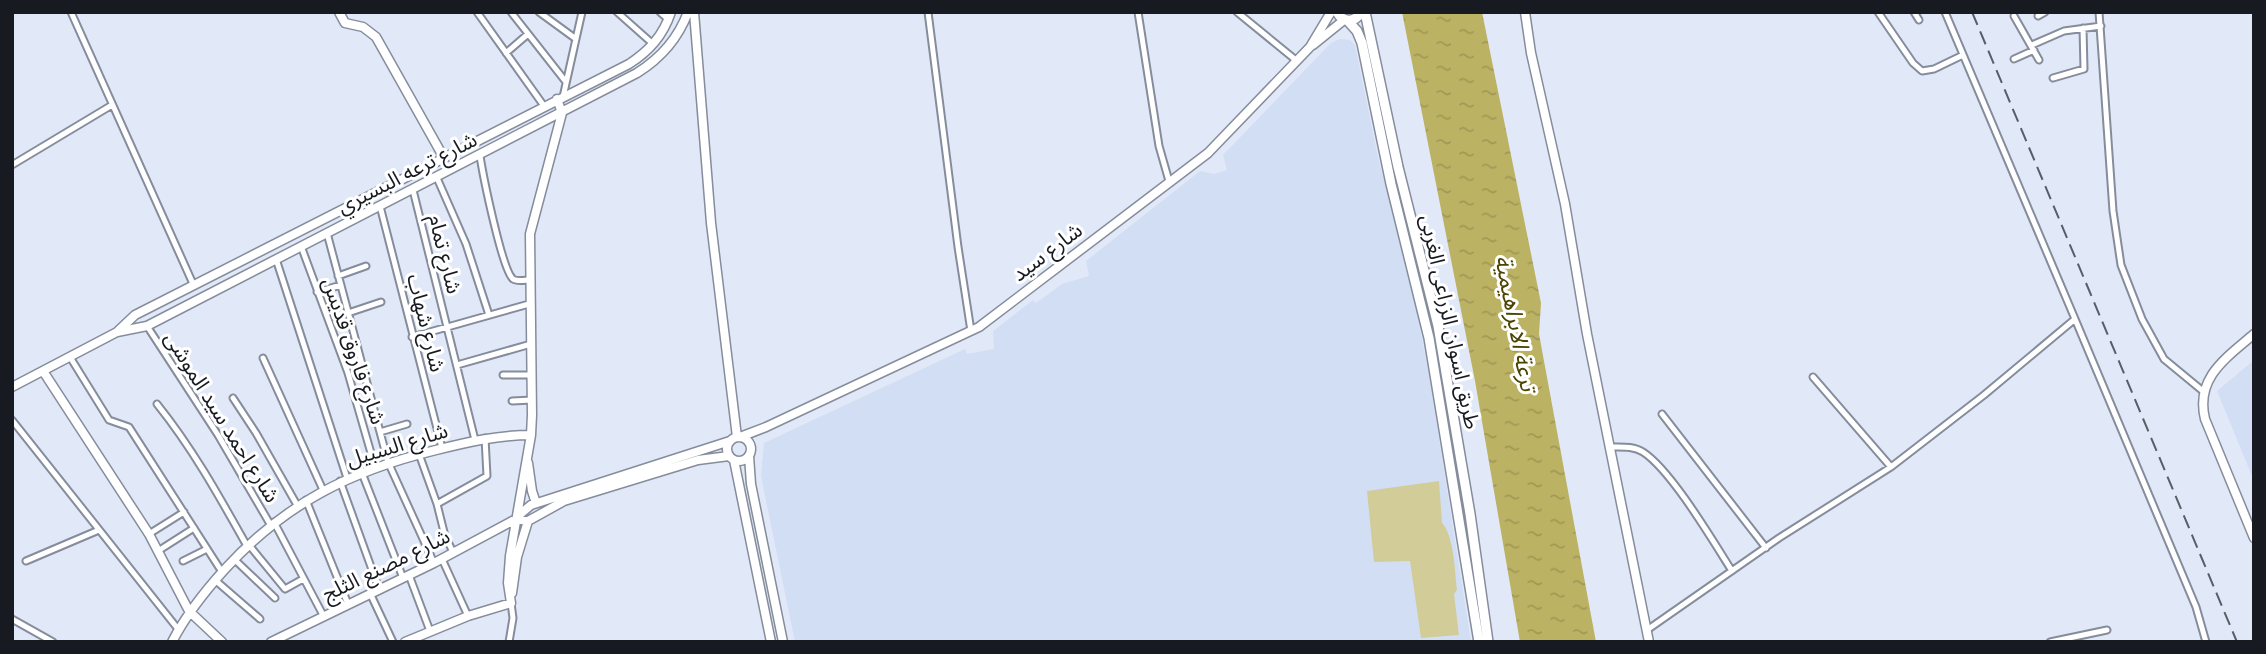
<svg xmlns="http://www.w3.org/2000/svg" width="2266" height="654" font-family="Figtree,'Noto Sans Arabic',sans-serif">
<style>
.built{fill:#d2def4}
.garden{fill:#d2cc98}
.water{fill:url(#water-ripples)}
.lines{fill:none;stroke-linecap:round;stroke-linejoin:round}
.street-casing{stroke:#858c9b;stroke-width:9}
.secondary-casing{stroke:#858c9b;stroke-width:11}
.primary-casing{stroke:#858c9b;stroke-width:12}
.street{stroke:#fff;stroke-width:5}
.secondary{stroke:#fff;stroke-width:8}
.primary{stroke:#fff;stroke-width:9}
.rail{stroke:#585d66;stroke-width:2;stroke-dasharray:14 7;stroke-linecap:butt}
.labels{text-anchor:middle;stroke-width:6;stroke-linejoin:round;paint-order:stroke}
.street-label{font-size:21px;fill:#171a20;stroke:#fff}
.water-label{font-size:23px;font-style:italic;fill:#4c4402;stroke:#fff}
</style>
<defs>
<pattern id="water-ripples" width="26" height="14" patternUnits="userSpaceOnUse" patternTransform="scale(1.75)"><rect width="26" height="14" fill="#bcb263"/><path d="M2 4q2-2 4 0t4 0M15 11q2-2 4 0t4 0" fill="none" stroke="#a19856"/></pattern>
</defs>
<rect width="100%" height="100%" fill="#e1e9f9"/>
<path class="built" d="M1340 39 1350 40 1355 45 1378 157 1415 302 1429 374 1471 642H795L761 476 764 443 965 349 967 354 994 349 993 331 1033 300 1036 303 1062 284 1089 276 1086 261 1200 171 1214 174 1227 170 1223 155 1331 43Z
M2254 360V481L2217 391Z"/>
<path class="garden" d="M1439 481 1442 523C1454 535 1455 573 1457 590L1454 594 1459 635 1421 638 1410 561 1374 562 1367 491Z"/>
<path class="water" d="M1402 12H1482L1541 303 1539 334 1596 642H1520L1475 381Z"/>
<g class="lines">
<defs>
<path id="street" d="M71 12 194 286
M477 12 544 106
M511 12 566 82
M539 12 576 39
M617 12 653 44
M660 12 668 19
M928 12 958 247 971 331
M1138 12 1159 146 1169 181
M1237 12 1297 61
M1878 12 1913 63 1922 71 1934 69 1963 55
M1914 12 1919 20
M2099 12 2113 211 2121 265 2142 319 2164 359 2204 392
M2014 16 2039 60
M2038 16 2045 12
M2032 45 2064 31 2101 26
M506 53 528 34
M2014 59 2034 50
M2053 78 2084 69 2083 28
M563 97 582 12
M480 156C483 175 502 270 513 279 517 282 525 280 529 280
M12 165 112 105
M437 178 466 244 489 315
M413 190 475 440
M380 206 442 448
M327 233 388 462 434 563
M301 246 348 373 375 467
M276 259 347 478
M338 276 366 266
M317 292 341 285
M348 313 381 302
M2075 319 2196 607 2206 642
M147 326 218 435 270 524
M412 337 529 304
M70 357 109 420 129 427 222 572
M263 358 323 490
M457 365 531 344
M503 375H532
M1813 377 1891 467
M233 398 256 433 297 505
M512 401 532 400
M157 404C193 449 219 496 247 546
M1662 414 1766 548
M12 420 178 629
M380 432 407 424
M1611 447C1622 447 1634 446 1643 452 1671 470 1713 541 1732 571
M419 454 437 504 445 536 453 552
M362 473 403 578
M340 481 379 589
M306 500 348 604
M437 504 487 476 485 438
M274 522 323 615
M149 534 184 512
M249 545 285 589 303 579
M158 551 194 528
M234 559 275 598
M442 559 468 616
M26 561 99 530
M183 561 207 549
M409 575 430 631
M215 580 260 619
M370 593 393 642
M12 619 53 642
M1647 630 1779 538 1891 467 1984 395 2075 319 1945 12
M509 642 513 618 511 603
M2050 642 2107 630"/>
<path id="secondary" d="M339 12 345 23 363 27 376 37 444 158
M694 12 711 223 737 437
M1525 12 1531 53 1565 204 1587 334 1649 642
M1313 45 1344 20
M117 332 135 315 629 64C649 51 663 36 671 12
M2254 334C2226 358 2195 378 2205 419L2254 538
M43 371 149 534 189 611 222 642
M12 387 117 332 147 326 637 73C661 58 678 39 688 12
M740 437 766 427 979 327 1208 153 1310 47 1331 12
M727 449a12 12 0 1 1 24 0a12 12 0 1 1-24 0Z
M749 456 751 484 783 642
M734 460 771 642
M528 463 532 491 536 503
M518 516 531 505 730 441
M516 519 528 521 564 501 698 460 729 456
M512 593 517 557 528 521
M511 603 508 583 510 556 531 435 532 415 530 234 562 113 557 99
M172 642C186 615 205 591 225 569 286 503 350 471 436 450 468 442 498 435 531 435
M271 642 434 563 516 519
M405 642 468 616 511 603"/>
<path id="primary" d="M1337 12C1343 23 1355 23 1361 12
M1365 12 1398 167 1438 326 1470 514 1488 642
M1348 21 1357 31 1362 43 1391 184 1429 338 1479 642"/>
</defs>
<use href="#street" class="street-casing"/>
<use href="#secondary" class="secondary-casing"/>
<use href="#primary" class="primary-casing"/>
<use href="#street" class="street"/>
<use href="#secondary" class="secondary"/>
<use href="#primary" class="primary"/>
<path class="rail" d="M1972 12 2237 642"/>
</g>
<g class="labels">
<g class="street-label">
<text transform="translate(407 173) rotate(-27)" y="7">شارع ترعه البسيري</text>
<text transform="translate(1047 252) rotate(-37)" y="7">شارع سيد</text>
<text transform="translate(445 254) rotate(76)" y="7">شارع تمام</text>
<text transform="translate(1450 322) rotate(78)" y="7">طريق اسوان الزراعى الغربى</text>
<text transform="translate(426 323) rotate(76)" y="7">شارع شهاب</text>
<text transform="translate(354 351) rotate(71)" y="7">شارع فاروق قديس</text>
<text transform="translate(222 417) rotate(58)" y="7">شارع احمد سيد الموشى</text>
<text transform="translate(397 445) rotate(-17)" y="7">شارع السبيل</text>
<text transform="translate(386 565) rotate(-26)" y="7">شارع مصنع الثلج</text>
</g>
<g class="water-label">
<text transform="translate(1516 323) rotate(79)" y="8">ترعة الابراهيمية</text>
</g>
</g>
<rect width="2266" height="654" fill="none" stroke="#171a20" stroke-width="28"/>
</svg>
